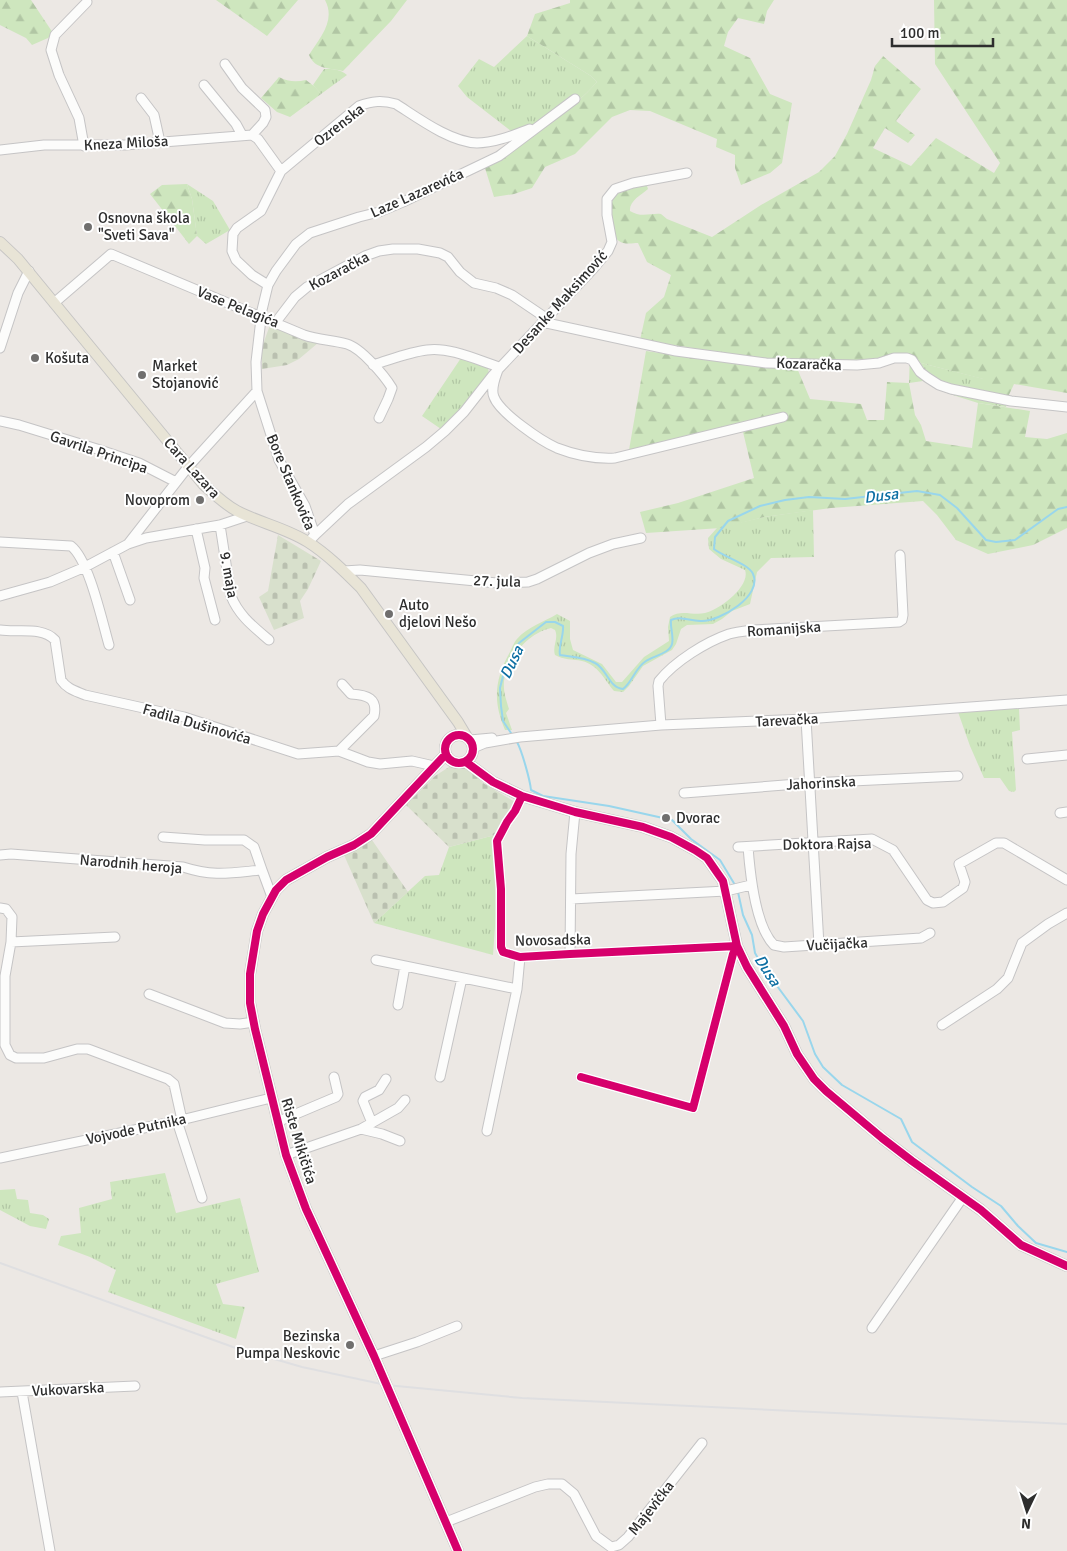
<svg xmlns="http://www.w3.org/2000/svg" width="1067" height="1551" font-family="Signika,sans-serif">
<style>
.grass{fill:url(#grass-tufts)}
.forest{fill:url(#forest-firs)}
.cemetery{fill:url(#cemetery-stones)}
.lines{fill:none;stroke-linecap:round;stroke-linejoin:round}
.stream{stroke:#99d6ec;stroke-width:2}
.minor-casing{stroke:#c5c4c5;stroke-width:11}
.major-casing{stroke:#c6c5c4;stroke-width:12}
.minor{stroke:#fcfcfb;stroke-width:9}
.major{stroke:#e8e4d6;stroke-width:10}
.rail{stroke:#dfdfe1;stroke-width:2}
.cycleway-casing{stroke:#fff;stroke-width:11}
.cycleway{stroke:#d6006c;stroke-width:8}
.poi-dot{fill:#706f6e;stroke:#fff;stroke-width:2}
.labels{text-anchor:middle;stroke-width:4;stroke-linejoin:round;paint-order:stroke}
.street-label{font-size:15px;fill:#2e2e2e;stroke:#fff}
.poi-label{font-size:15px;fill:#2e2e2e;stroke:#fff;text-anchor:start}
.water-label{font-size:16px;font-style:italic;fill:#0d6fa3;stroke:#fff}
</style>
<defs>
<pattern id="grass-tufts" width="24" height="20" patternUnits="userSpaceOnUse" patternTransform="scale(1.25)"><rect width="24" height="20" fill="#cee6be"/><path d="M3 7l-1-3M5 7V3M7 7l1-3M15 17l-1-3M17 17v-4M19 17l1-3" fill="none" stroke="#b1c6a4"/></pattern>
<pattern id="forest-firs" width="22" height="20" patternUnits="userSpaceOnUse" patternTransform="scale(1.25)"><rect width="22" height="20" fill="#cee6be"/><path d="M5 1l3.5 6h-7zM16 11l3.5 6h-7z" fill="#b1c6a4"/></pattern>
<pattern id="cemetery-stones" width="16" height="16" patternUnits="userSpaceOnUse" patternTransform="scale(1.25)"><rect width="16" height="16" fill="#d8e0cc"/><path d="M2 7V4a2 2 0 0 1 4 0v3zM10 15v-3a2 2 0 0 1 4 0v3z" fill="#bac0b0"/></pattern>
</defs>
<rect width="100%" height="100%" fill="#ece8e4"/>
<path class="grass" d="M527 36 591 76 597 82C576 106 550 123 524 141L467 97 458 86 479 59 494 67Z
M324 69C333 69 340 69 347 75L321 94 313 85Z
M187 184 213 201 230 230 206 244 197 236 192 199Z
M910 354 921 363 984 379 1008 397 1006 407 978 403 959 397 944 392 923 381 909 383Z
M461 358 488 368 489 374 458 413 441 429 422 416Z
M813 510 814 557 771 558 757 572 750 604 732 611 722 619 713 624 687 625 681 629 676 644 672 650 643 666 629 686 623 692 614 691C604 679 598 665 582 661 573 659 563 660 555 655 552 646 559 639 555 630L551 628C528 633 507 658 504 681 503 691 506 699 509 709L506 713 512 730H505C493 702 494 680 510 652 512 648 514 642 517 639 527 627 544 622 557 614L570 621V639L573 650 602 664 616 682H622L644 657 669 641 668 627 670 617C681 609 693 616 705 613 719 610 751 586 745 570L721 559 709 549 708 538 717 528 764 517Z
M1019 708 1020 730 1012 732 1016 790 1014 792 1009 791 1000 778H984L970 746 958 712Z
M495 835 496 913 493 955 374 923 425 876 439 875 449 847Z
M165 1173 176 1213 240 1198 259 1272 216 1284 223 1304 245 1307 236 1339 108 1292 116 1270 90 1257 58 1245 61 1236 81 1233 79 1208 112 1199 110 1182Z
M15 1189 17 1199 28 1200 30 1213 43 1215 49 1219 46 1229 30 1226 0 1210V1190Z"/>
<path class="forest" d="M0 0H31L53 33 48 38 32 45 26 38 0 25Z
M216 0H298L267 36Z
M325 0H407L391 21 343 71C331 68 315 70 309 55 320 37 336 21 325 0Z
M570 0H774L767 11 764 24 738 18 728 32 724 46 750 58 770 94 792 103 782 163 770 173 741 185 735 168V155L716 147 717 139 650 111 630 110 612 117 575 154 545 167 532 188 514 194 494 197 485 168C523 142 566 117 597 82L591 76 527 36 535 14 570 3Z
M934 0H1067V393L1014 384 1008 397 984 394 983 379 921 363 910 354 869 363 766 359 640 340 646 313 664 297 671 275 647 262 638 243C633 243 624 245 619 241 610 236 608 201 616 193 622 187 637 185 646 183L648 189C641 195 629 201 630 211 641 218 650 213 661 214L667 219 712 237 761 205 819 172 835 156 847 134 871 80 875 66 883 56 921 89 896 121 915 135 908 143 885 128 873 148 911 166 936 138 994 173 1000 163 935 64Z
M279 77C288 82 297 82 306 80L315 87 321 94 290 117 277 112 261 98Z
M187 184 192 199 197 236 189 244 150 194 162 185Z
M646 351 750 366 797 368 810 399 861 404 867 420H884L887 382 909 383 915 415 921 425 926 441 972 448 978 403 1030 411 1025 437 1047 439 1067 433V528L1033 545 988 554 956 540 937 515 923 501 831 508 764 517 721 528 646 533 640 512 678 503 754 478 743 432 628 456Z"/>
<path class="cemetery" d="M270 325 318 343 299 359 287 365 262 369V347Z
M278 535 321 561 308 589 300 601 304 618 274 630 259 597 268 591Z
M449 767H468L483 783 515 802 495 835 449 847 406 805 435 776Z
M372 840 408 892 374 923 344 855Z"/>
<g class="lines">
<path class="stream" d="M513 736 503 721 501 706 500 688 505 668 519 643 546 622H555L563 626C564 636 558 646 560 655 572 657 584 657 595 663 607 669 609 688 623 689 633 681 635 668 646 661 654 656 670 653 672 644 674 636 670 628 671 620 681 615 691 622 702 621 720 621 763 596 753 574 749 564 724 557 714 549L715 537 728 521 760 506 785 500 809 497 845 499 917 491 940 495 957 508 986 540 996 542 1015 540 1058 509 1067 507
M517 742C522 751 530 780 531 790L543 796 609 806 672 820 691 839 720 860 735 885
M738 892 743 915 752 935 755 953 763 967 803 1021 815 1054 823 1067 842 1085 901 1119 912 1142 972 1187 1001 1206 1018 1226 1036 1243 1067 1252"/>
<defs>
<path id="minor" d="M225 64 242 88 265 110 266 117 263 123 252 135
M204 85 236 124 242 135
M141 98 154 115 160 142
M84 146 79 118 59 75 51 50 55 35 87 2
M0 150 44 145H125L252 135 258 139 281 171
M268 285 252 275 236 260 232 251 233 234 237 228 261 211 281 171 359 106C372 101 382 100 396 104 418 118 450 142 477 143 494 143 514 135 530 129
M54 303 111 254 304 335C318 340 333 340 347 344 361 348 384 375 392 388L388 399 379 418
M276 322 295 297 307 287 365 256 379 251 393 249H418L440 253 448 257 460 272 474 283 496 288 512 295 546 318
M542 322 676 351 766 363 857 365 879 363 894 358H907L912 360 920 372 928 378 939 385 951 389 1011 401 1067 407
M0 348 18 293 29 271
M373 365C390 360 409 352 427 350 451 347 477 360 499 367 496 376 490 388 494 397 500 413 541 441 557 448 575 455 596 459 615 458L783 417
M257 391 279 460 305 506 315 535 312 538
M0 421 19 425 97 449 139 463 176 482
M220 525 231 596C239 616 254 627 269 640
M196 529 205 568 204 578 215 620
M315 535 348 504 426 447 445 431 464 412 493 375 593 269 608 251 612 242 607 215V199L615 189 633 183 687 173
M0 542 71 546C89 560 102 621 109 645
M128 544 188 467 257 391 256 362 262 310 268 285 276 271 296 244 310 233 359 217 379 212 403 202 499 156 575 99
M113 552 130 600
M344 571 360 570 497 583 528 582 537 579 589 553 613 544 641 538
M0 596 50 582 85 567 128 544 146 538 220 525 247 516
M0 630C17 633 42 626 55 640L61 680C67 689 76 691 85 695L184 717 298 754 339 751 368 762 380 764 412 761 434 766
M806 719 819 945
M661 725 658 686 659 681C675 661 706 642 729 634 736 632 745 631 753 630L899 622 902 620 903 615 900 555
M470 740 492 738
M473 748 485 743 520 737 661 725 806 719 1067 700
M339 751 374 716C378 698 367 695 351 694L342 684
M1027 759 1067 755
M684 793 810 783 958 776
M522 796 515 811 507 822 497 841 501 889V947L503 952 520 957 570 954 737 946 733 954 693 1108 581 1077
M1060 813 1067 812
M163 837 205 840H244L254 847 262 870
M738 847 872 839 893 850 927 900 933 903 943 902 963 888 965 882 959 864 996 843H1004L1067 880
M748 847C750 873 755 926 774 945L784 947 921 938 930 933
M0 855 11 854 183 867C214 877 230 873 262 870L272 897
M571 899 726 891 751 885
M0 908 6 909 12 917 11 942
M115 937 11 942 5 976V1045L10 1055 16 1058H44L77 1049H88L168 1079 174 1084 182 1120
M570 954 571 854 575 812
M376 960 517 989
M149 994 225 1023 240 1024 254 1022
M398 1005 405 966
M942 1025 997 989 1008 978 1022 943 1048 924 1067 913
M440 1077 462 978
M177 1121 202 1198
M277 1122 336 1097 338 1094 334 1077
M372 1123 363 1101 365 1097 379 1090 386 1079
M361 1129 382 1134 400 1141
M487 1131 517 989 520 957
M286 1155 361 1129 398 1108 405 1100
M0 1158 177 1121 271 1098
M872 1328 963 1197
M374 1356 417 1342 457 1326
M0 1392 135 1386
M22 1392 50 1551
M446 1522 535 1487 548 1484H562L574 1494 596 1536 611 1547 619 1545 628 1537 702 1443"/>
<path id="major" d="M0 242 18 259 203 484C214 494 224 504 237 511 260 523 286 528 308 542 327 554 345 572 361 588L458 722 467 737
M445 749a14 14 0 1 1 28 0a14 14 0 1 1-28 0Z
M446 754 371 834 354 845 327 857 286 880 276 890 263 914 257 931 250 974V1003L255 1029 286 1155 306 1209 374 1356 458 1551
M466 762 493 782 522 796 575 812 643 827 671 837 695 850 707 858 723 881 737 946 747 967 784 1026 797 1054 814 1079 826 1091 882 1138 912 1161 981 1210 1021 1245 1067 1266"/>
</defs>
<use href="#minor" class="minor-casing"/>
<use href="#major" class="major-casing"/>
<use href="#minor" class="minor"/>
<use href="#major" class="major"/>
<path class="rail" d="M0 1263 233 1347 302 1367 386 1385 522 1398 1067 1424"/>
<defs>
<path id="cycleway" d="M445 749a14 14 0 1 1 28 0a14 14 0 1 1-28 0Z
M446 754 371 834 354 845 327 857 286 880 276 890 263 914 257 931 250 974V1003L255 1029 286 1155 306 1209 374 1356 458 1551
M466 762 493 782 522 796 575 812 643 827 671 837 695 850 707 858 723 881 737 946 747 967 784 1026 797 1054 814 1079 826 1091 882 1138 912 1161 981 1210 1021 1245 1067 1266
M522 796 515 811 507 822 497 841 501 889V947L503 952 520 957 570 954 737 946 733 954 693 1108 581 1077"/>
</defs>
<use href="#cycleway" class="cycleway-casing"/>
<use href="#cycleway" class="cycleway"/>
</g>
<g class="poi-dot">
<circle cx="88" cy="227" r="5"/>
<circle cx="35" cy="358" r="5"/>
<circle cx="142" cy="375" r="5"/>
<circle cx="200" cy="500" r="5"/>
<circle cx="389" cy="614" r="5"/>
<circle cx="666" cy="818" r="5"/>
<circle cx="350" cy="1345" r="5"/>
</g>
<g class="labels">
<g class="street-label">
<text transform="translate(339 125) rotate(-38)" y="5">Ozrenska</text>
<text transform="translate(126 143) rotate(-3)" y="5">Kneza Miloša</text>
<text transform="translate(417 193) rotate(-24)" y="5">Laze Lazarevića</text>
<text transform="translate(339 271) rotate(-28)" y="5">Kozaračka</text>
<text transform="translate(560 302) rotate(-48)" y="5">Desanke Maksimović</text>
<text transform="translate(238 307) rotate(22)" y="5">Vase Pelagića</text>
<text transform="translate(809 364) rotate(2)" y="5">Kozaračka</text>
<text transform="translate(99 452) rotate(19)" y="5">Gavrila Principa</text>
<text transform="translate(192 468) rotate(48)" y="5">Cara Lazara</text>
<text transform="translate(291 482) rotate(67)" y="5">Bore Stankovića</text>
<text transform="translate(229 575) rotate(80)" y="5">9. maja</text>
<text transform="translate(497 581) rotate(2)" y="5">27. jula</text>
<text transform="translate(784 629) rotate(-4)" y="5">Romanijska</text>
<text transform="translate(787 720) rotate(-3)" y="5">Tarevačka</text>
<text transform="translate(197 724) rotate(16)" y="5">Fadila Dušinovića</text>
<text transform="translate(821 783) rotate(-3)" y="5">Jahorinska</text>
<text transform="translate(827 844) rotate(-1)" y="5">Doktora Rajsa</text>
<text transform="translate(131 864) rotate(5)" y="5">Narodnih heroja</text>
<text transform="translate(553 940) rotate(-1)" y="5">Novosadska</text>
<text transform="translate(837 944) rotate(-3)" y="5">Vučijačka</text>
<text transform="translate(136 1129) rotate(-12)" y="5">Vojvode Putnika</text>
<text transform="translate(299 1141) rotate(73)" y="5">Riste Mikičića</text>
<text transform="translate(68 1389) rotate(-3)" y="5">Vukovarska</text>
<text transform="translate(651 1508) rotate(-52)" y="5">Majevička</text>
</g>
<g class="poi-label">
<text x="98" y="223">Osnovna škola<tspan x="98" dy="17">"Sveti Sava"</tspan></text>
<text x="45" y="363">Košuta</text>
<text x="152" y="371">Market<tspan x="152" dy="17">Stojanović</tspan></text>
<text x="190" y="505" text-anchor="end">Novoprom</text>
<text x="399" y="610">Auto<tspan x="399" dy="17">djelovi Nešo</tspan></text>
<text x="676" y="823">Dvorac</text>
<text x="340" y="1341" text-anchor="end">Bezinska<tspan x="340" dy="17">Pumpa Neskovic</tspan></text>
</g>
<g class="water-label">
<text transform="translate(881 495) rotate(-7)" y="6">Dusa</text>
<text transform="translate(511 662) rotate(-64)" y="6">Dusa</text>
<text transform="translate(768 970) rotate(57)" y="6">Dusa</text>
</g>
</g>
<g transform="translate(1027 1511) rotate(184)" stroke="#ffffff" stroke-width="4" paint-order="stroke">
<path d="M0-4L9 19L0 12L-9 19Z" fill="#2e2e2e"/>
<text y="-8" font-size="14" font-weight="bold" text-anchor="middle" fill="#2e2e2e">N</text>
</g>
<path d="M892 38v8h101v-8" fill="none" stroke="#2e2e2e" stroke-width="2.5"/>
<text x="900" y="38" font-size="15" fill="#2e2e2e" stroke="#ffffff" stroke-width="4" paint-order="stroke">100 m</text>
</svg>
